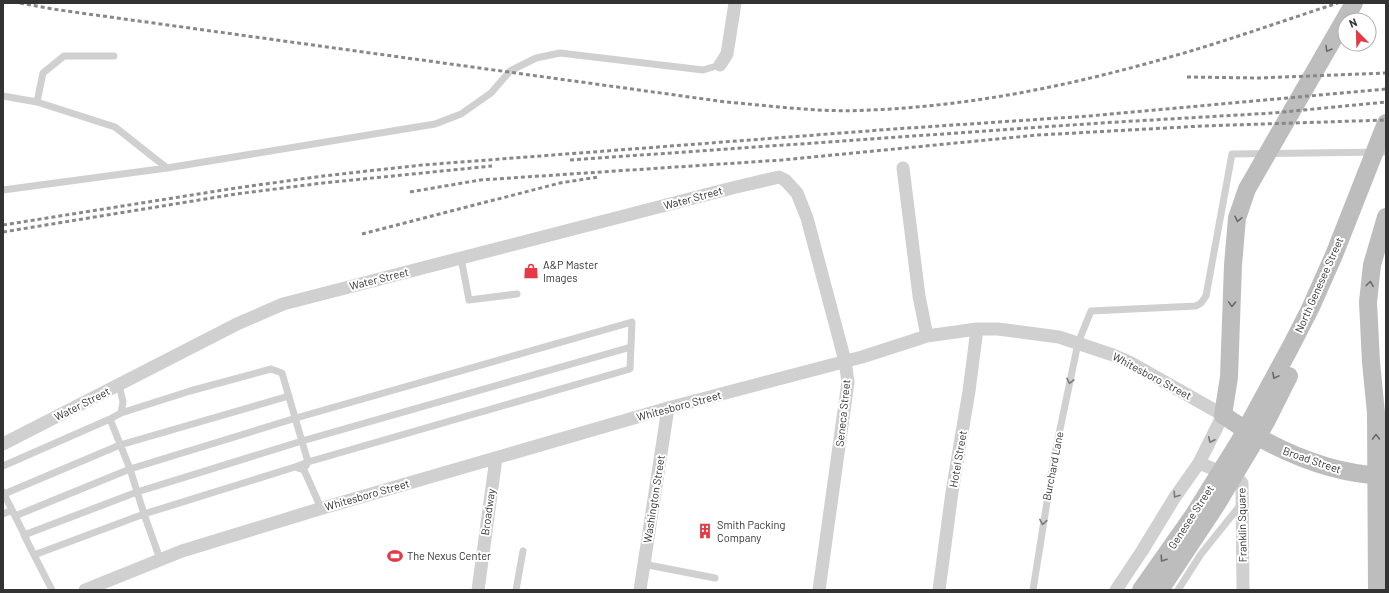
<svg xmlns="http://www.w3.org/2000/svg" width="1389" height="593" font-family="Barlow,sans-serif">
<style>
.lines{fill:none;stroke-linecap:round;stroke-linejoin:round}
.service{stroke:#d0d0d0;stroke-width:7}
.minor{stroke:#d0d0d0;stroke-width:13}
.secondary{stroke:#bdbdbd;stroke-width:18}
.rail{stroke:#888;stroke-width:3;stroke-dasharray:4 3;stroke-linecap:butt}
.oneway{stroke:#6a6a6a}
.oneway2{stroke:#7a7a7a}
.labels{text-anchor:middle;stroke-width:4;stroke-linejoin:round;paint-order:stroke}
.street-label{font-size:11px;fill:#333;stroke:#fff}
.poi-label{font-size:11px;fill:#333;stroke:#fff;text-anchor:start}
</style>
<rect width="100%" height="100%" fill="#fff"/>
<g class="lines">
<path class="service" d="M3 96 37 102 115 127 167 168
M37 102 43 73 64 56H114
M3 190 167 168 435 124 461 114 491 93 510 71 536 58 560 53 703 70 720 65
M461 258 469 300 517 294
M119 385 123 402 121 413 110 419 130 469 144 514 295 467 304 470 321 508
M121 413 190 391 271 369 282 373 308 462 306 466
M3 466 110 419
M3 492 26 538
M4 494 120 445 289 396
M3 514 12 510
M15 516 130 469 296 418 632 322 630 369 308 462 295 467
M32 551 52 590
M160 559 144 514 34 555 24 535 137 492 302 441 631 347
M643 564 715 578
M516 590 523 551
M1033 590 1054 458 1078 343 1091 311 1196 306 1201 303 1206 296 1232 154 1386 152
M1178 590 1201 554 1242 503"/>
<path class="minor" d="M720 65 727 54 735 3
M903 168 919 296 927 336
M3 444 237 324 283 304 732 188 779 177 785 180 797 193 807 218 845 361 848 382 819 590
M1199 463 1238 479 1242 483 1243 590
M85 590 182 551 316 510 668 408 862 357 927 336 977 329H998L1059 337 1113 355 1131 363 1223 415 1199 463 1175 497 1142 551 1116 590
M478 590 496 458
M640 590 668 408
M939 590 952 492 969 391 977 329"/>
<path class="secondary" d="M1354 3 1247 189 1237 218 1233 265 1229 377 1223 415C1271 448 1327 474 1386 476
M1141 590 1193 516 1239 442 1290 348 1310 309 1334 255 1386 123
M1160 590 1217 504 1266 422 1289 376
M1377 590 1376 413 1371 362 1368 302 1372 265 1386 217"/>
<path class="rail" d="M20 3 59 10 726 102C774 106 822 113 870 110 972 106 1073 85 1170 57 1227 41 1282 21 1338 3
M1187 77 1259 78 1386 73
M570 160 1100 123 1273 113 1386 102
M410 192 480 180 782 160 1038 135 1202 126 1386 120
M3 225 236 188 323 176 422 165 894 129 1089 116 1386 89
M3 232 236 194 323 183 492 166
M362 234 560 183 598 177"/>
</g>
<defs><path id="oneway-chevron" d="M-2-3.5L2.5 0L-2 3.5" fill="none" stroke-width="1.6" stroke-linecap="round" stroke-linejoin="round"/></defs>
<g class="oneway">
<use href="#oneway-chevron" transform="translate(1328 49) rotate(120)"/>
<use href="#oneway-chevron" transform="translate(1238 219) rotate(102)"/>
<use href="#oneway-chevron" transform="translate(1370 284) rotate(-83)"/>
<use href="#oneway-chevron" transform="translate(1232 304) rotate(92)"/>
<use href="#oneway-chevron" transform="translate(1275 376) rotate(118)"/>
<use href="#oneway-chevron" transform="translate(1376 437) rotate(-90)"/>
<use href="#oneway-chevron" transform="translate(1163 559) rotate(124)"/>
</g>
<g class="oneway2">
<use href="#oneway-chevron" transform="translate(1070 381) rotate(102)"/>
<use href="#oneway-chevron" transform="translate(1211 440) rotate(115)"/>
<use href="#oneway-chevron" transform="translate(1176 495) rotate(124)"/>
<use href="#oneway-chevron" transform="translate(1043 522) rotate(99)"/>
</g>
<defs>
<symbol id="shop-bare" viewBox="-9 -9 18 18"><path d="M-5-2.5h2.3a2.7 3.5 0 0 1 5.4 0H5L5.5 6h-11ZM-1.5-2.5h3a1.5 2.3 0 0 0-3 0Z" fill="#e63946" stroke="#fff" stroke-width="2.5" paint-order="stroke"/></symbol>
<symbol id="building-bare" viewBox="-9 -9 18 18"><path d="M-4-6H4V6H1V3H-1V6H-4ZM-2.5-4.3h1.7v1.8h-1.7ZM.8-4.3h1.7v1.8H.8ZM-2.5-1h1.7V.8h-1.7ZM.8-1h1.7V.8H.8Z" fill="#e63946" stroke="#fff" stroke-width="2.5" paint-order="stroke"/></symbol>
<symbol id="stadium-bare" viewBox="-9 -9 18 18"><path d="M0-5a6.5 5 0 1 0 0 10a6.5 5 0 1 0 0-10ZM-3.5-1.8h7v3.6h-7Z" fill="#e63946" stroke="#fff" stroke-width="2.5" paint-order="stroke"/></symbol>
</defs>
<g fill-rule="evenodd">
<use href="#shop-bare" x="520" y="260" width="22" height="22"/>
<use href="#building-bare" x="694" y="520" width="22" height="22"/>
<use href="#stadium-bare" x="384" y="545" width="22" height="22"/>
</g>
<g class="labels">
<g class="street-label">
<text transform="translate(693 198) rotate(-15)" y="4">Water Street</text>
<text transform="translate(379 279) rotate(-14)" y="4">Water Street</text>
<text transform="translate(1319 285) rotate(-66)" y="4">North Genesee Street</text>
<text transform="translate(1152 376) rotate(28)" y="4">Whitesboro Street</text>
<text transform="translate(82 404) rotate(-27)" y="4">Water Street</text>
<text transform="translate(679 406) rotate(-15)" y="4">Whitesboro Street</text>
<text transform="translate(843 413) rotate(-84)" y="4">Seneca Street</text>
<text transform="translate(958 459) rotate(-80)" y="4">Hotel Street</text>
<text transform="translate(1312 460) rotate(19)" y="4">Broad Street</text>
<text transform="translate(1053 466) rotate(-79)" y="4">Burchard Lane</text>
<text transform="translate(367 495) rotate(-16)" y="4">Whitesboro Street</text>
<text transform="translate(654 499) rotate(-81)" y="4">Washington Street</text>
<text transform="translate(488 512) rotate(-82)" y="4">Broadway</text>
<text transform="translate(1191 517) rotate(-57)" y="4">Genesee Street</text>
<text transform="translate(1242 525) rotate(-91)" y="4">Franklin Square</text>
</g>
<g class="poi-label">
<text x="543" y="269">A&amp;P Master<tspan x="543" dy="13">Images</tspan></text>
<text x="717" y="529">Smith Packing<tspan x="717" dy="13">Company</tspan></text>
<text x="407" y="560">The Nexus Center</text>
</g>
</g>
<rect width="1389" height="593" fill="none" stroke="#333333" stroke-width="8"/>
<g transform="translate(1357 32) rotate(337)"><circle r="19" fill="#ffffff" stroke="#adadad"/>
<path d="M0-3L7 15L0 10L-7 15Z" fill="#e63946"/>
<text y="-6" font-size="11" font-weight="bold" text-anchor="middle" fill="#333333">N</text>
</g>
</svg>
